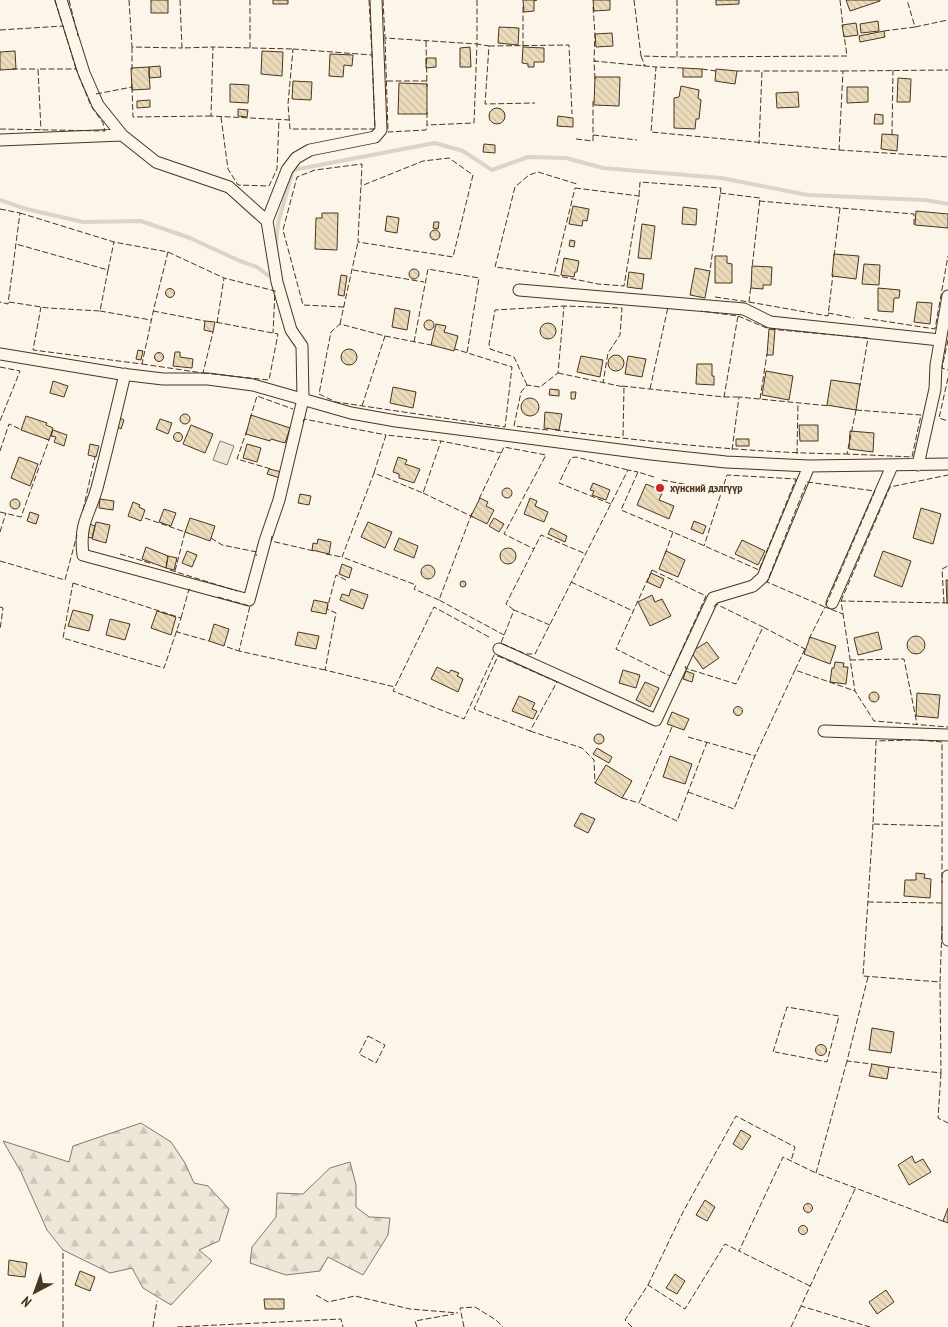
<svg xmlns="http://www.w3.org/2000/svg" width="948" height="1327" font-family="'PT Sans Narrow',sans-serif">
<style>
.green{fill:#ede6d9;stroke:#887966}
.forest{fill:url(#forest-firs);stroke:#887966}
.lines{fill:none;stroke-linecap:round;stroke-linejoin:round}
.stream{stroke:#dcd4c6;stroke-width:4}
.building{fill:url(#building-back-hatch);stroke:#4a3520}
.minor-casing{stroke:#4a3520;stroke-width:13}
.minor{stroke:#fbf6e9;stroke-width:11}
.fence{stroke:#4a3520;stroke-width:1;stroke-dasharray:6 2.5;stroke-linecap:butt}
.poi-dot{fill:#c62828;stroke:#fbf6e9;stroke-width:2}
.labels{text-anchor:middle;stroke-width:4;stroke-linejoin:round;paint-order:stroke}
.poi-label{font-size:12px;font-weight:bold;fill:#4a3520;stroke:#fbf6e9;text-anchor:start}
</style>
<defs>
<pattern id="forest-firs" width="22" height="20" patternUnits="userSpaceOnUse" patternTransform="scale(1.25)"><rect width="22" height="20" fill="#ede6d9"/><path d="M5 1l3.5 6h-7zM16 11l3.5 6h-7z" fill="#cdc6ba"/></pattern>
<pattern id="building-back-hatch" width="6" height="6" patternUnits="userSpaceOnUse" patternTransform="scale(1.25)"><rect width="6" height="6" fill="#ecdcbc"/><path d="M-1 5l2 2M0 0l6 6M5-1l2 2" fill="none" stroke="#ccbda1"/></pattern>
</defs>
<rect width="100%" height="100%" fill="#fbf6e9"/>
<path class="green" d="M220 441 234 446 227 465 213 460Z"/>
<path class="forest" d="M141 1123 171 1142 185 1163 194 1183 208 1186 229 1209 219 1241 199 1250 212 1261 171 1305 143 1288 132 1268 110 1273 63 1250 47 1230 21 1172 3 1141 69 1162 73 1146Z
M350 1162 356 1185V1207L369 1217 390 1218 388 1235 363 1275 328 1257 320 1271 286 1275 250 1263 252 1247 276 1217 277 1193 303 1194 330 1168Z"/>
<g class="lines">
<path class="stream" d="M0 200 26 209 83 222 141 221 190 238 240 261 257 267 274 280
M276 245 278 223 293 170 435 143 463 151 492 170 528 157 566 158 603 168 721 178 808 195 925 200 948 204"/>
</g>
<path class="building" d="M151 0H168V13H151Z
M273 0H288V4H273Z
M523 0H537L534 1V11L524 12Z
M593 0H610V10L594 11Z
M716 0H739V4L716 5Z
M846 0H880V1L850 11Z
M878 21 879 31 861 33 860 24Z
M856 23 858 35 844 37 842 25Z
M499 27 519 28 518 45 498 43Z
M884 31 885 37 860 42 859 36Z
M612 33 613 46 596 47 595 34Z
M470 47 471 67H460V48Z
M523 47 544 48V62H534V67H528V64L522 63Z
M15 51 16 69 0 70V52Z
M262 51 283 52 282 76 261 74Z
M330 54 353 55 352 66 344 65 343 77 329 76Z
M426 58H436V67L426 68Z
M160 66 161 77 149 78V67Z
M149 67 150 89 132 90 131 68Z
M683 68 702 69V77H683Z
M716 69 737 71 735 84 715 81Z
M595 77H620L619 106 594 105Z
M898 78 911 79 910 102H897Z
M293 81 312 82 311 100 292 99Z
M399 83 427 84V114H398Z
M230 84 249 85 248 103 230 102Z
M681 86 699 90 698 98 701 100 699 119H696L695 129 674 128V98L679 97Z
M847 87H868V102L847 103Z
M798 92 799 107 777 108 776 93Z
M150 100V107L137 108V101Z
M489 116a8 8 0 1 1 16 0a8 8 0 1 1-16 0Z
M238 109 248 110 247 117 238 116Z
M875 114 883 115V124H874Z
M558 116 573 118V127L557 126Z
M882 134 898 135 897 151 881 149Z
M484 144 495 145V153L483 152Z
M573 206 589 209 587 221 583 220 582 226 569 224Z
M683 207 697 209 696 225 682 224Z
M916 211 948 214V228L915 225Z
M322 213H338L337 250 315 249 316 218H322Z
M387 216 399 218 397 233 385 231Z
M434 222H439L438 229 433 228Z
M642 224 655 226 651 259 638 258Z
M430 235a5 5 0 1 1 10 0a5 5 0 1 1-10 0Z
M570 240 575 241 574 247 569 246Z
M834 254 859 256 856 279 832 276Z
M715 256H727V263L732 264V283H715Z
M564 258 579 261 577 272H575L574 277 561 275Z
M864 264 880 265 879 285 862 284Z
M752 266 772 267 771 285H763V289L751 288Z
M695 268 710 271 705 298 690 295Z
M409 274a5 5 0 1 1 10 0a5 5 0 1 1-10 0Z
M629 272 644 274 642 289 627 287Z
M341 275 347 276 344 296 338 295Z
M878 288 900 290 899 298H894L893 312 878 311Z
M165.5 293a4.5 4.5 0 1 1 9 0a4.5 4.5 0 1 1-9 0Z
M917 302 932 303 930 324 914 322Z
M395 308 410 311 407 330 392 327Z
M424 325a5 5 0 1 1 10 0a5 5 0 1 1-10 0Z
M205 321 215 322 213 332 204 330Z
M540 331a8 8 0 1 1 16 0a8 8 0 1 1-16 0Z
M436 324 446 326 444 332 458 336 454 351 431 345Z
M769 329H775L773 355H767Z
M341 357a8 8 0 1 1 16 0a8 8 0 1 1-16 0Z
M138 350 143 351 141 360 136 359Z
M175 352H180V357L193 359 192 368 173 366Z
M154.5 357a4.5 4.5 0 1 1 9 0a4.5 4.5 0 1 1-9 0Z
M608 363a8 8 0 1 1 16 0a8 8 0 1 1-16 0Z
M581 356 603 360 600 377 577 372Z
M628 356 646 359 642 377 625 374Z
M697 364H712V376H714V385L696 384Z
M766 371 793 376 789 400 762 395Z
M831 380 860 384 856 410 827 405Z
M53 381 68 386 64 397 50 393Z
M393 387 416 392 413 408 390 403Z
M550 389 559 390V396L549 395Z
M571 392H576L575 399H571Z
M521 407a9 9 0 1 1 18 0a9 9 0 1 1-18 0Z
M545 412 562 414 559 430 544 428Z
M180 419a5 5 0 1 1 10 0a5 5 0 1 1-10 0Z
M251 415 290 428 285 443 271 439 270 441 246 434Z
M26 416 47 423 46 425 53 428 49 440 21 430Z
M120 418 124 420 121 429 117 427Z
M160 419 172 423 168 434 156 429Z
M191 425 213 434 205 453 183 444Z
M799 425H818V441H800Z
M53 430 67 435 64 446 54 442 56 437 51 436Z
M850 431 874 433 873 452 849 449Z
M173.5 437a4.5 4.5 0 1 1 9 0a4.5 4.5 0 1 1-9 0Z
M736 439H749V446H736Z
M90 444 99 446 96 457 88 455Z
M247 444 261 448 257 462 243 458Z
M19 457 38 464 30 486 11 478Z
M398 457 407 460 405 464 420 469 414 483 399 478V474L393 472Z
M269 469 282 472 280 478 267 474Z
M593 483 610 490 606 500 592 495 594 491 590 490Z
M646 484 663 491 659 500 674 506 669 519 637 505Z
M502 493a5 5 0 1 1 10 0a5 5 0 1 1-10 0Z
M300 494 311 496 309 505 298 503Z
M480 498 488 502 486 506 494 510 487 524 471 516Z
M530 498 537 501 535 506 548 512 544 522 524 514Z
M100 499 114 501 113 510 99 508Z
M10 504a5 5 0 1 1 10 0a5 5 0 1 1-10 0Z
M133 502 140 505 139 507 145 510 141 521 128 516Z
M921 508 941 514 933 544 913 538Z
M164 509 176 513 171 526 159 522Z
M30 512 39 515 36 524 27 521Z
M190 518 215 526 210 541 185 532Z
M494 518 504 524 499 532 489 526Z
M694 521 706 526 703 534 691 529Z
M96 522 110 525 106 543 92 539Z
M368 522 392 532 385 548 361 537Z
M87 523 95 526 92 538 83 536Z
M551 528 567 536 565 542 548 534Z
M399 538 418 546 414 558 394 550Z
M318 539 331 542 329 554 312 550 313 543 317 544Z
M742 540 765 551 758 565 735 554Z
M146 547 168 556 166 568 142 559Z
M500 556a8 8 0 1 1 16 0a8 8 0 1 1-16 0Z
M187 551 197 555 192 567 182 563Z
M666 551 685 560 678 577 659 569Z
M883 551 911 561 902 587 874 576Z
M168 556 177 558 174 570 166 568Z
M342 564 352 568 349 578 339 574Z
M421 572a7 7 0 1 1 14 0a7 7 0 1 1-14 0Z
M651 573 664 579 660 588 647 582Z
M946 580H948V603H947Z
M460 584a3 3 0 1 1 6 0a3 3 0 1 1-6 0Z
M351 589 368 595 363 609 340 600 342 594 349 596Z
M652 595 655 602 662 599 671 616 650 626 638 602Z
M314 600 328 603 326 614 311 611Z
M73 610 93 615 89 631 68 626Z
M157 611 176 617 171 635 151 628Z
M110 619 130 624 125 640 106 635Z
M214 624 229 629 224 646 209 641Z
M298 632 319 636 316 649 295 645Z
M878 632 882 649 858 655 854 638Z
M907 645a9 9 0 1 1 18 0a9 9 0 1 1-18 0Z
M810 637 836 646 830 664 804 654Z
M707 642 719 658 703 669 691 652Z
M835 662 844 663 843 667H848L846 684 830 682 832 668H834Z
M437 667 449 673 451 670 459 673 457 676 463 679 458 692 431 679Z
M623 670 640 675 636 688 619 683Z
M686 671 694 674 692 682 683 679Z
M645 682 659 688 650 707 636 700Z
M869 697a5 5 0 1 1 10 0a5 5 0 1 1-10 0Z
M917 693 940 695 938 718 916 716Z
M519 696 535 703 532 709 537 711 533 719 512 711Z
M733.5 711a4.5 4.5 0 1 1 9 0a4.5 4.5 0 1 1-9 0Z
M672 712 689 719 684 730 667 724Z
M594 739a5 5 0 1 1 10 0a5 5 0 1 1-10 0Z
M597 748 612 757 609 763 593 754Z
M670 756 692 764 685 784 663 777Z
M606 765 632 781 622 798 595 783Z
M581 813 595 819 588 833 574 826Z
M916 873 925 874 924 878 931 879 930 898 904 896 905 880H916Z
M872 1028 894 1032 891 1053 869 1050Z
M815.5 1050a5.5 5.5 0 1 1 11 0a5.5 5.5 0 1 1-11 0Z
M872 1064 889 1067 887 1079 869 1076Z
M741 1130 751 1136 742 1150 733 1144Z
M912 1156 915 1163 923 1159 931 1172 909 1185 898 1165Z
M705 1200 715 1207 707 1221 696 1215Z
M803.5 1208a4.5 4.5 0 1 1 9 0a4.5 4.5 0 1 1-9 0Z
M948 1208V1223L943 1221Z
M798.5 1230a4.5 4.5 0 1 1 9 0a4.5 4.5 0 1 1-9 0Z
M9 1260 27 1263 25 1277 8 1275Z
M80 1271 95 1277 90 1291 75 1285Z
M675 1274 685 1281 677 1294 666 1288Z
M886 1290 894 1302 877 1314 869 1302Z
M264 1299H284V1309H265Z"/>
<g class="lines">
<defs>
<path id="minor" d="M61 0 84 73 98 105 122 135 156 162 229 187 267 221
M0 140 122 135
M519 290 744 309 770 322 940 340
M0 354 121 374 163 379H208L253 385 351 413 396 421 651 454 726 462 809 466 948 464
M125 374C116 412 107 450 97 488 89 516 79 523 83 555L249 600 265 541 279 500 303 399 302 346 291 330 277 282 267 221 287 170 296 158 310 150 375 137 381 130 376 0
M918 465 935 389 936 365 948 296
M832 603 892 466
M499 649 656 720 713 598 753 586 763 577 809 466
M824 731 948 735
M948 876V940"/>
</defs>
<use href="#minor" class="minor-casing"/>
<use href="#minor" class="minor"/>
<path class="fence" d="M55 0 63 26
M69 0 78 36
M129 0 132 47 182 48
M180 0 182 48 213 47
M369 0 372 55
M383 0 385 38 477 44 474 123 427 125V112
M477 0V44L489 46 485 104 535 103
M634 0 641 56 677 57
M677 0V57L847 56 844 35
M840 0 843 27
M593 7 595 34 594 61H596
M915 27 948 20
M0 30 63 26 76 69
M884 31 915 27 907 0
M385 38 388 132 426 130 427 125
M426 41 427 87
M489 46 569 45 572 114
M132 47V71
M523 47V7
M250 48V0
M293 49 372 55 375 129H290L288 104Z
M641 56 645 66 643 65
M683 68 656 67 651 132 839 150 843 71H762L759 144
M12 69H38
M702 69 716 71
M737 71H762
M843 71 948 70
M595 79 594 61 656 67
M387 81H427
M132 87 133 117 211 116
M96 94 132 87V83
M221 117 228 169 238 185 269 186 277 169 279 119
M290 120 211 116 213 47 293 49
M0 129 105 131 103 123 91 106 76 69H38L41 130
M593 135 637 140
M892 135 893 70
M576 139 593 141V101
M839 150 948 157
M575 188 639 196 624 286 598 284 554 275Z
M720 193 760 198 752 268
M639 196 640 182 721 188 710 271
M759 201 840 208
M0 209 20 213 8 304 0 302
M20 213 114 242 168 252 154 308 142 364 33 350 41 307
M168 252 224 278
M834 256 840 208 914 214V225
M108 270 114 242
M353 270 424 282
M554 275 495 267 515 187 529 175 538 172 577 184
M715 297 749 302 751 285
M9 302 48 308 100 311 108 270 16 244
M749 302 828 316 833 274
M344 307 303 305 283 230 297 177 315 170 362 164C361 190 359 216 358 242L453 257 473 175 449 158 423 161 361 186
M100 311 151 320
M153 311 205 321
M828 313 854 318
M738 316 769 329 868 338 860 386
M864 318 935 329 948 256
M217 323 224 278 275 291 273 333
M340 324 358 242
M385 336 431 345
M948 340 942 368 948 370
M414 342 428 269 479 278 467 353
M142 364 203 373 213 332
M0 367 20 371 0 421
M203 373 269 380 278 334 215 322
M558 373 624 387 623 438
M948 378 939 418 948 421
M527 385 514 357 490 349 489 344 495 310 564 306
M622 386 724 397 738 316 701 311
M650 389 668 307
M724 397H739
M760 399 767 354
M362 406 385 336 340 324 331 332 319 394 336 402 505 427 512 367 455 349
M856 410 921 415 912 457 847 454Z
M250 419 257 396 293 409
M303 422 304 419 386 435
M247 430 237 459 271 469
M548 430 514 426 521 392 527 385 540 387 558 373 564 306 622 308 620 335 608 353 603 383
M555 430C652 442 749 453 847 454
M732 450 739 397 830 406
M0 451 9 424 22 430
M797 454 798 403
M374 473 386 435 441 441
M654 477 638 472 621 510 673 532
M662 480 721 491
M807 482 875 491 825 607 767 582Z
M423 493 473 517
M479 499 504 447 546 455 504 534 534 549
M611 504 559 483 571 458 576 457 628 470
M83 510 95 457
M0 512 21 517 49 440 46 439
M472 513 439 600 504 635
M145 518 185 532 175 571
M0 532 6 513
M272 536 271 541 314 551
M211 538 222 545 257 552 256 556
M120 554 153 564
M326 554 342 557
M665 554 673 532 759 570 796 479 727 475 704 546
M0 561 65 580 77 535
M170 570 237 591
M652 570 706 596 670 676 616 649Z
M346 580 336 575 327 609 336 613 325 670 395 687
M571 582 633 611
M73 583 181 618 164 668 63 638Z
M218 597 250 606 239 651 325 670
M439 600 414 589 416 585 342 557 374 473 423 493 441 441 501 453
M841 601 890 487 948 475
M944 603 942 569 948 566
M948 603 841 601 855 691 874 721 948 727
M0 607 3 608 0 630
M714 607 716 604 763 627
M514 610 506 604 541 535 586 554
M181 618 189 589 192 590
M550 625 514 610 501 643 526 654H535L628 470 638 472
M177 630V632L209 641
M489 637 434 607 393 691 464 719 495 653
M809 639 825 607 843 614
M227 647 239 651
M805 649 795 670 855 691
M498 656 557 682 530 731 474 709Z
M850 660 904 659 917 724
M686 666 685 668 736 684 763 627 805 649
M672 727 639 803 677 821 707 742
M530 731 582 748 594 760 595 783
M688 737 755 756
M911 740 876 741 873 824 942 826
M919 740 942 742V883
M688 792 734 809 755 756 795 670
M622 798 639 803
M873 824 863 976 940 982 942 926
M868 902 942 903V901
M868 977 847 1061 872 1064
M368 1036 385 1045 376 1063 359 1054Z
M773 1052 787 1007 839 1016 827 1062 775 1052
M847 1061 816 1173 945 1222
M889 1067 941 1073 940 982
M941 1073 938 1118 948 1123
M855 1189 801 1306 870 1327
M648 1285 683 1212 736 1116 795 1147 791 1161
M810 1286 739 1251 783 1157 816 1173
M316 1295 328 1302 355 1296 410 1309 458 1313
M63 1327V1250
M153 1327 157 1301
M177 1327 341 1319 343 1327
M417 1327 415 1321 454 1314
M464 1327 460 1308 475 1307 496 1320 503 1327
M632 1327 625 1320 648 1285 685 1309 725 1244 739 1251
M791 1327 801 1306"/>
</g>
<circle class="poi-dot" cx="660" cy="488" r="5"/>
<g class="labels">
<g class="poi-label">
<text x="670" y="492">хүнсний дэлгүүр</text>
</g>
</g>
<g transform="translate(35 1292) rotate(221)" stroke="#fbf6e9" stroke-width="4" paint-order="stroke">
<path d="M0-4L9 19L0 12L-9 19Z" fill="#4a3520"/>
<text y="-8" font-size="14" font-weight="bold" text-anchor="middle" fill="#4a3520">N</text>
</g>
</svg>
